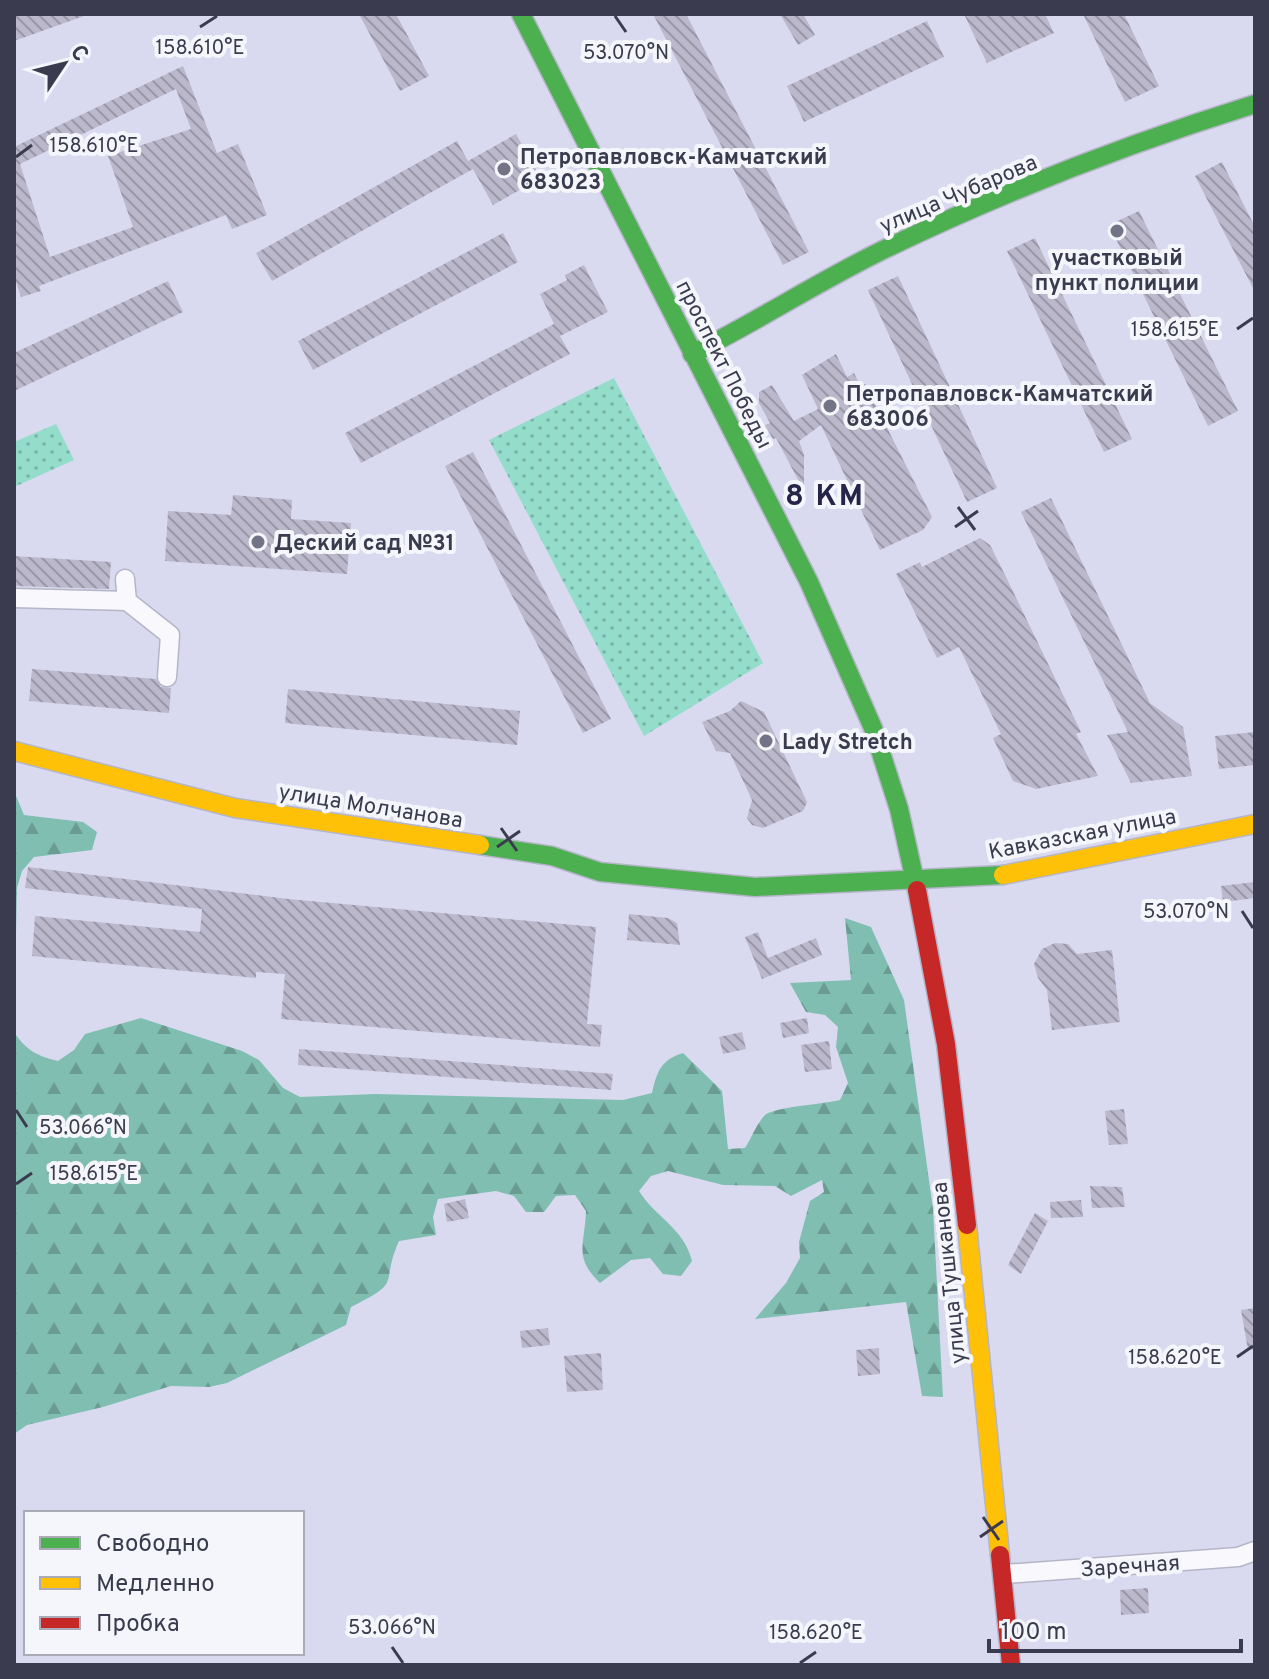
<svg xmlns="http://www.w3.org/2000/svg" width="1269" height="1679" font-family="Overpass,sans-serif">
<style>
.forest{fill:url(#forest-firs)}
.park{fill:url(#park-dots)}
.building{fill:url(#building-back-hatch);fill-rule:evenodd}
.lines{fill:none;stroke-linecap:round;stroke-linejoin:round}
.street-casing{stroke:#b5b5c8;stroke-width:21}
.fast-casing{stroke:#b5b5c8;stroke-width:21}
.slow-casing{stroke:#b5b5c8;stroke-width:21}
.jam-casing{stroke:#b5b5c8;stroke-width:21}
.street{stroke:#f9f9fd;stroke-width:18}
.fast{stroke:#4caf50;stroke-width:18}
.slow{stroke:#ffc107;stroke-width:18}
.jam{stroke:#c62828;stroke-width:18}
.ticks{fill:none;stroke:#3a3b4e;stroke-width:3}
.poi-dot{fill:#727387;stroke:#f5f6fb;stroke-width:3}
.labels{text-anchor:middle;stroke-width:8;stroke-linejoin:round;paint-order:stroke}
.poi-label{font-size:22px;font-weight:bold;fill:#3a3b4e;stroke:#f5f6fb;text-anchor:start}
.street-label{font-size:22px;fill:#3a3b4e;stroke:#f5f6fb}
.district-label{font-size:30px;font-weight:bold;letter-spacing:2px;fill:#262449;stroke:#f5f6fb}
.ticks-label{font-size:20px;text-anchor:middle;fill:#3a3b4e;stroke:#f5f6fb;stroke-width:8;stroke-linejoin:round;paint-order:stroke}
</style>
<defs>
<pattern id="forest-firs" width="22" height="20" patternUnits="userSpaceOnUse" patternTransform="scale(2)"><rect width="22" height="20" fill="#80beb1"/><path d="M5 1l3.5 6h-7zM16 11l3.5 6h-7z" fill="#6a9c92"/></pattern>
<pattern id="park-dots" width="8" height="8" patternUnits="userSpaceOnUse" patternTransform="scale(2)"><rect width="8" height="8" fill="#93ddca"/><path d="M2 2h.1M6 6h.1" fill="none" stroke="#79b4a6" stroke-width="1.8" stroke-linecap="round"/></pattern>
<pattern id="building-back-hatch" width="6" height="6" patternUnits="userSpaceOnUse" patternTransform="scale(2)"><rect width="6" height="6" fill="#bbb8cb"/><path d="M-1 5l2 2M0 0l6 6M5-1l2 2" fill="none" stroke="#9997a7"/></pattern>
</defs>
<rect width="100%" height="100%" fill="#d9daf0"/>
<path class="forest" d="M14 791 24 815 83 822 97 832 92 850 34 857 22 871 17 888 14 1032C26 1050 37 1056 58 1061L74 1050 85 1034 141 1018 242 1051 259 1060 283 1088 300 1097 375 1094 623 1100 652 1093C657 1071 661 1060 683 1053L722 1091 728 1149 745 1148C751 1139 757 1123 765 1115 775 1107 823 1104 840 1100L848 1083 836 1047 838 1027 825 1015 806 1012 790 983 851 980 845 918 871 927 904 1000 933 1209 943 1397 922 1396 906 1302 755 1319 786 1283 800 1258 799 1242 810 1201 824 1192 822 1180 791 1196 775 1186 723 1185 668 1171 651 1176 639 1191C656 1218 684 1228 692 1261L681 1276 663 1274 650 1258 631 1260 600 1283C573 1257 585 1244 586 1211L575 1195 556 1196 544 1212H526L514 1196 496 1191 438 1199 433 1217 436 1235 399 1241C379 1286 405 1280 351 1307L346 1325 227 1383 209 1387 171 1386 103 1407 27 1425 14 1434Z"/>
<path class="park" d="M614 378 763 663 644 736 489 440Z
M56 424 74 460 14 487V442Z"/>
<path class="building" d="M14 14H84V16L14 41Z
M359 14H396L429 76 400 91Z
M653 14H686L809 252 783 265Z
M780 14H803L815 35 798 45Z
M964 14H1045L1054 33 987 63Z
M1083 14H1124L1159 86 1125 102Z
M927 21 944 57 804 122 787 86Z
M183 66 217 153 238 144 267 215 232 229 226 215 39 286 41 291 21 297 14 276V147ZM176 89 191 129 108 156 133 227 50 257 20 164Z
M516 134 541 178 493 205 473 169 272 281 256 253 457 141 468 161Z
M1222 162 1255 227V292L1195 176Z
M1139 211 1238 411 1208 426 1109 225Z
M503 233 518 262 313 370 298 341Z
M1035 238 1132 439 1104 452 1007 251Z
M584 265 608 312 560 336 570 354 361 463 345 433 554 324 540 294 567 280 565 275Z
M898 276 997 488 967 502 868 290Z
M168 281 183 312 14 391V353Z
M836 354 847 377 854 373 861 387 865 384 932 517 923 530 880 550 821 425 799 441 804 455V491L776 438 773 439 765 425 770 423 759 403V392L772 385 794 421 818 409 802 375Z
M473 452 611 719 583 733 445 466Z
M233 495 292 500 291 519 351 523 347 574 165 561 168 511 231 515Z
M1051 498 1150 703 1183 727 1192 776 1131 783 1107 735 1128 732 1021 512Z
M980 538 990 545 1007 579 1081 732 1076 734 1098 776 1036 789 1013 781 993 738 1001 734 959 647 937 658 896 574 920 562 922 567Z
M14 556 111 562 109 589 14 586Z
M32 669 156 679 161 687 171 688 169 713 29 701Z
M288 689 520 711 517 745 285 723Z
M741 701 764 712 807 802 803 811 763 828 752 825 747 818 752 800 730 753 716 751 702 722 730 711Z
M1255 732V765L1219 769 1215 736Z
M28 867 288 899 596 927 587 1024 602 1025 600 1047 281 1019 285 974 256 972V978L32 956 35 916 200 932 202 909 25 888Z
M1254 882 1255 898 1223 902 1221 886Z
M629 914 668 918 677 923 680 945 627 940Z
M758 932 768 958 816 938 822 955 762 979 745 937Z
M1055 943 1068 944 1077 954 1112 950 1120 1022 1052 1030 1047 990 1038 978 1034 964 1042 949Z
M807 1018 809 1033 783 1038 780 1023Z
M742 1032 746 1049 723 1054 719 1037Z
M829 1041 832 1069 805 1072 801 1045Z
M299 1049 613 1074 611 1090 298 1065Z
M1124 1109 1128 1144 1109 1145 1105 1111Z
M1090 1186 1122 1187 1125 1207 1092 1208Z
M465 1199 469 1218 447 1222 444 1204Z
M1081 1200 1083 1217 1051 1218 1050 1202Z
M1035 1213 1048 1221 1021 1274 1008 1265Z
M1255 1308V1349L1248 1350 1241 1310Z
M548 1328 550 1345 522 1348 520 1331Z
M879 1348 880 1374 858 1376 856 1350Z
M601 1353 603 1390 567 1392 564 1356Z
M1148 1588 1149 1613 1121 1615 1120 1590Z"/>
<g class="lines">
<defs>
<path id="street" d="M125 579 127 601 170 635 167 677
M14 598 127 601
M1005 1574 1238 1557 1255 1551"/>
<path id="fast" d="M521 14 809 582 873 728 899 809 917 890
M692 354C758 321 819 281 885 249 1001 193 1133 142 1255 104
M480 845 552 856 600 872 755 887 1003 875"/>
<path id="slow" d="M14 751 235 808 480 845
M1003 875 1255 824
M967 1225 1000 1555"/>
<path id="jam" d="M917 890 946 1044 967 1225
M1000 1555 1011 1665"/>
</defs>
<use href="#street" class="street-casing"/>
<use href="#fast" class="fast-casing"/>
<use href="#slow" class="slow-casing"/>
<use href="#jam" class="jam-casing"/>
<use href="#street" class="street"/>
<use href="#fast" class="fast"/>
<use href="#slow" class="slow"/>
<use href="#jam" class="jam"/>
</g>
<path class="ticks" d="M615 16 626 32M200 27 217 16M16 157 32 145M1237 329 1253 318M958 507 975 530M955 527 978 511M501 828 517 851M497 847 520 831M1242 911 1253 928M16 1110 27 1127M16 1184 32 1173M1237 1357 1253 1346M983 1517 999 1540M980 1537 1003 1521M392 1647 403 1663M800 1663 816 1652"/>
<g class="poi-dot">
<circle cx="504" cy="169" r="8"/>
<circle cx="1117" cy="231" r="8"/>
<circle cx="830" cy="406" r="8"/>
<circle cx="258" cy="542" r="8"/>
<circle cx="766" cy="741" r="8"/>
</g>
<g class="labels">
<g class="poi-label">
<text x="520" y="164">Петропавловск-Камчатский<tspan x="520" dy="25">683023</tspan></text>
<text x="1117" y="265" text-anchor="middle">участковый<tspan x="1117" dy="25">пункт полиции</tspan></text>
<text x="846" y="401">Петропавловск-Камчатский<tspan x="846" dy="25">683006</tspan></text>
<text x="274" y="550">Деский сад №31</text>
<text x="782" y="749">Lady Stretch</text>
</g>
<g class="street-label">
<text transform="translate(958 193) rotate(-23)" y="8">улица Чубарова</text>
<text transform="translate(725 364) rotate(63)" y="8">проспект Победы</text>
<text transform="translate(371 805) rotate(9)" y="8">улица Молчанова</text>
<text transform="translate(1082 833) rotate(-11)" y="8">Кавказская улица</text>
<text transform="translate(948 1273) rotate(-96)" y="8">улица Тушканова</text>
<text transform="translate(1130 1565) rotate(-4)" y="8">Заречная</text>
</g>
<g class="district-label">
<text x="825" y="505">8 КМ</text>
</g>
</g>
<g class="ticks-label">
<text x="200" y="54">158.610°E</text>
<text x="626" y="59">53.070°N</text>
<text x="94" y="152">158.610°E</text>
<text x="1175" y="336">158.615°E</text>
<text x="1186" y="918">53.070°N</text>
<text x="83" y="1134">53.066°N</text>
<text x="94" y="1180">158.615°E</text>
<text x="1175" y="1364">158.620°E</text>
<text x="392" y="1634">53.066°N</text>
<text x="816" y="1639">158.620°E</text>
</g>
<rect width="1269" height="1679" fill="none" stroke="#3a3b4e" stroke-width="32"/>
<rect x="24" y="1511" width="280" height="144" fill="#f5f6fb" stroke="#aaabb6" stroke-width="2"/>
<rect x="40" y="1537" width="40" height="12" fill="#4caf50" stroke="#aaabb6" stroke-width="2"/>
<text x="96" y="1551" font-size="24" fill="#3a3b4e">Свободно</text>
<rect x="40" y="1577" width="40" height="12" fill="#ffc107" stroke="#aaabb6" stroke-width="2"/>
<text x="96" y="1591" font-size="24" fill="#3a3b4e">Медленно</text>
<rect x="40" y="1617" width="40" height="12" fill="#c62828" stroke="#aaabb6" stroke-width="2"/>
<text x="96" y="1631" font-size="24" fill="#3a3b4e">Пробка</text>
<g transform="translate(64 64) rotate(55)" stroke="#f5f6fb" stroke-width="6" paint-order="stroke">
<path d="M0-6L14 30L0 20L-14 30Z" fill="#3a3b4e"/>
<text y="-12" font-size="22" font-weight="bold" text-anchor="middle" fill="#3a3b4e">С</text>
</g>
<path d="M989 1639v12h252v-12" fill="none" stroke="#3a3b4e" stroke-width="4"/>
<text x="1001" y="1639" font-size="24" fill="#3a3b4e" stroke="#f5f6fb" stroke-width="6" paint-order="stroke">100 m</text>
</svg>
